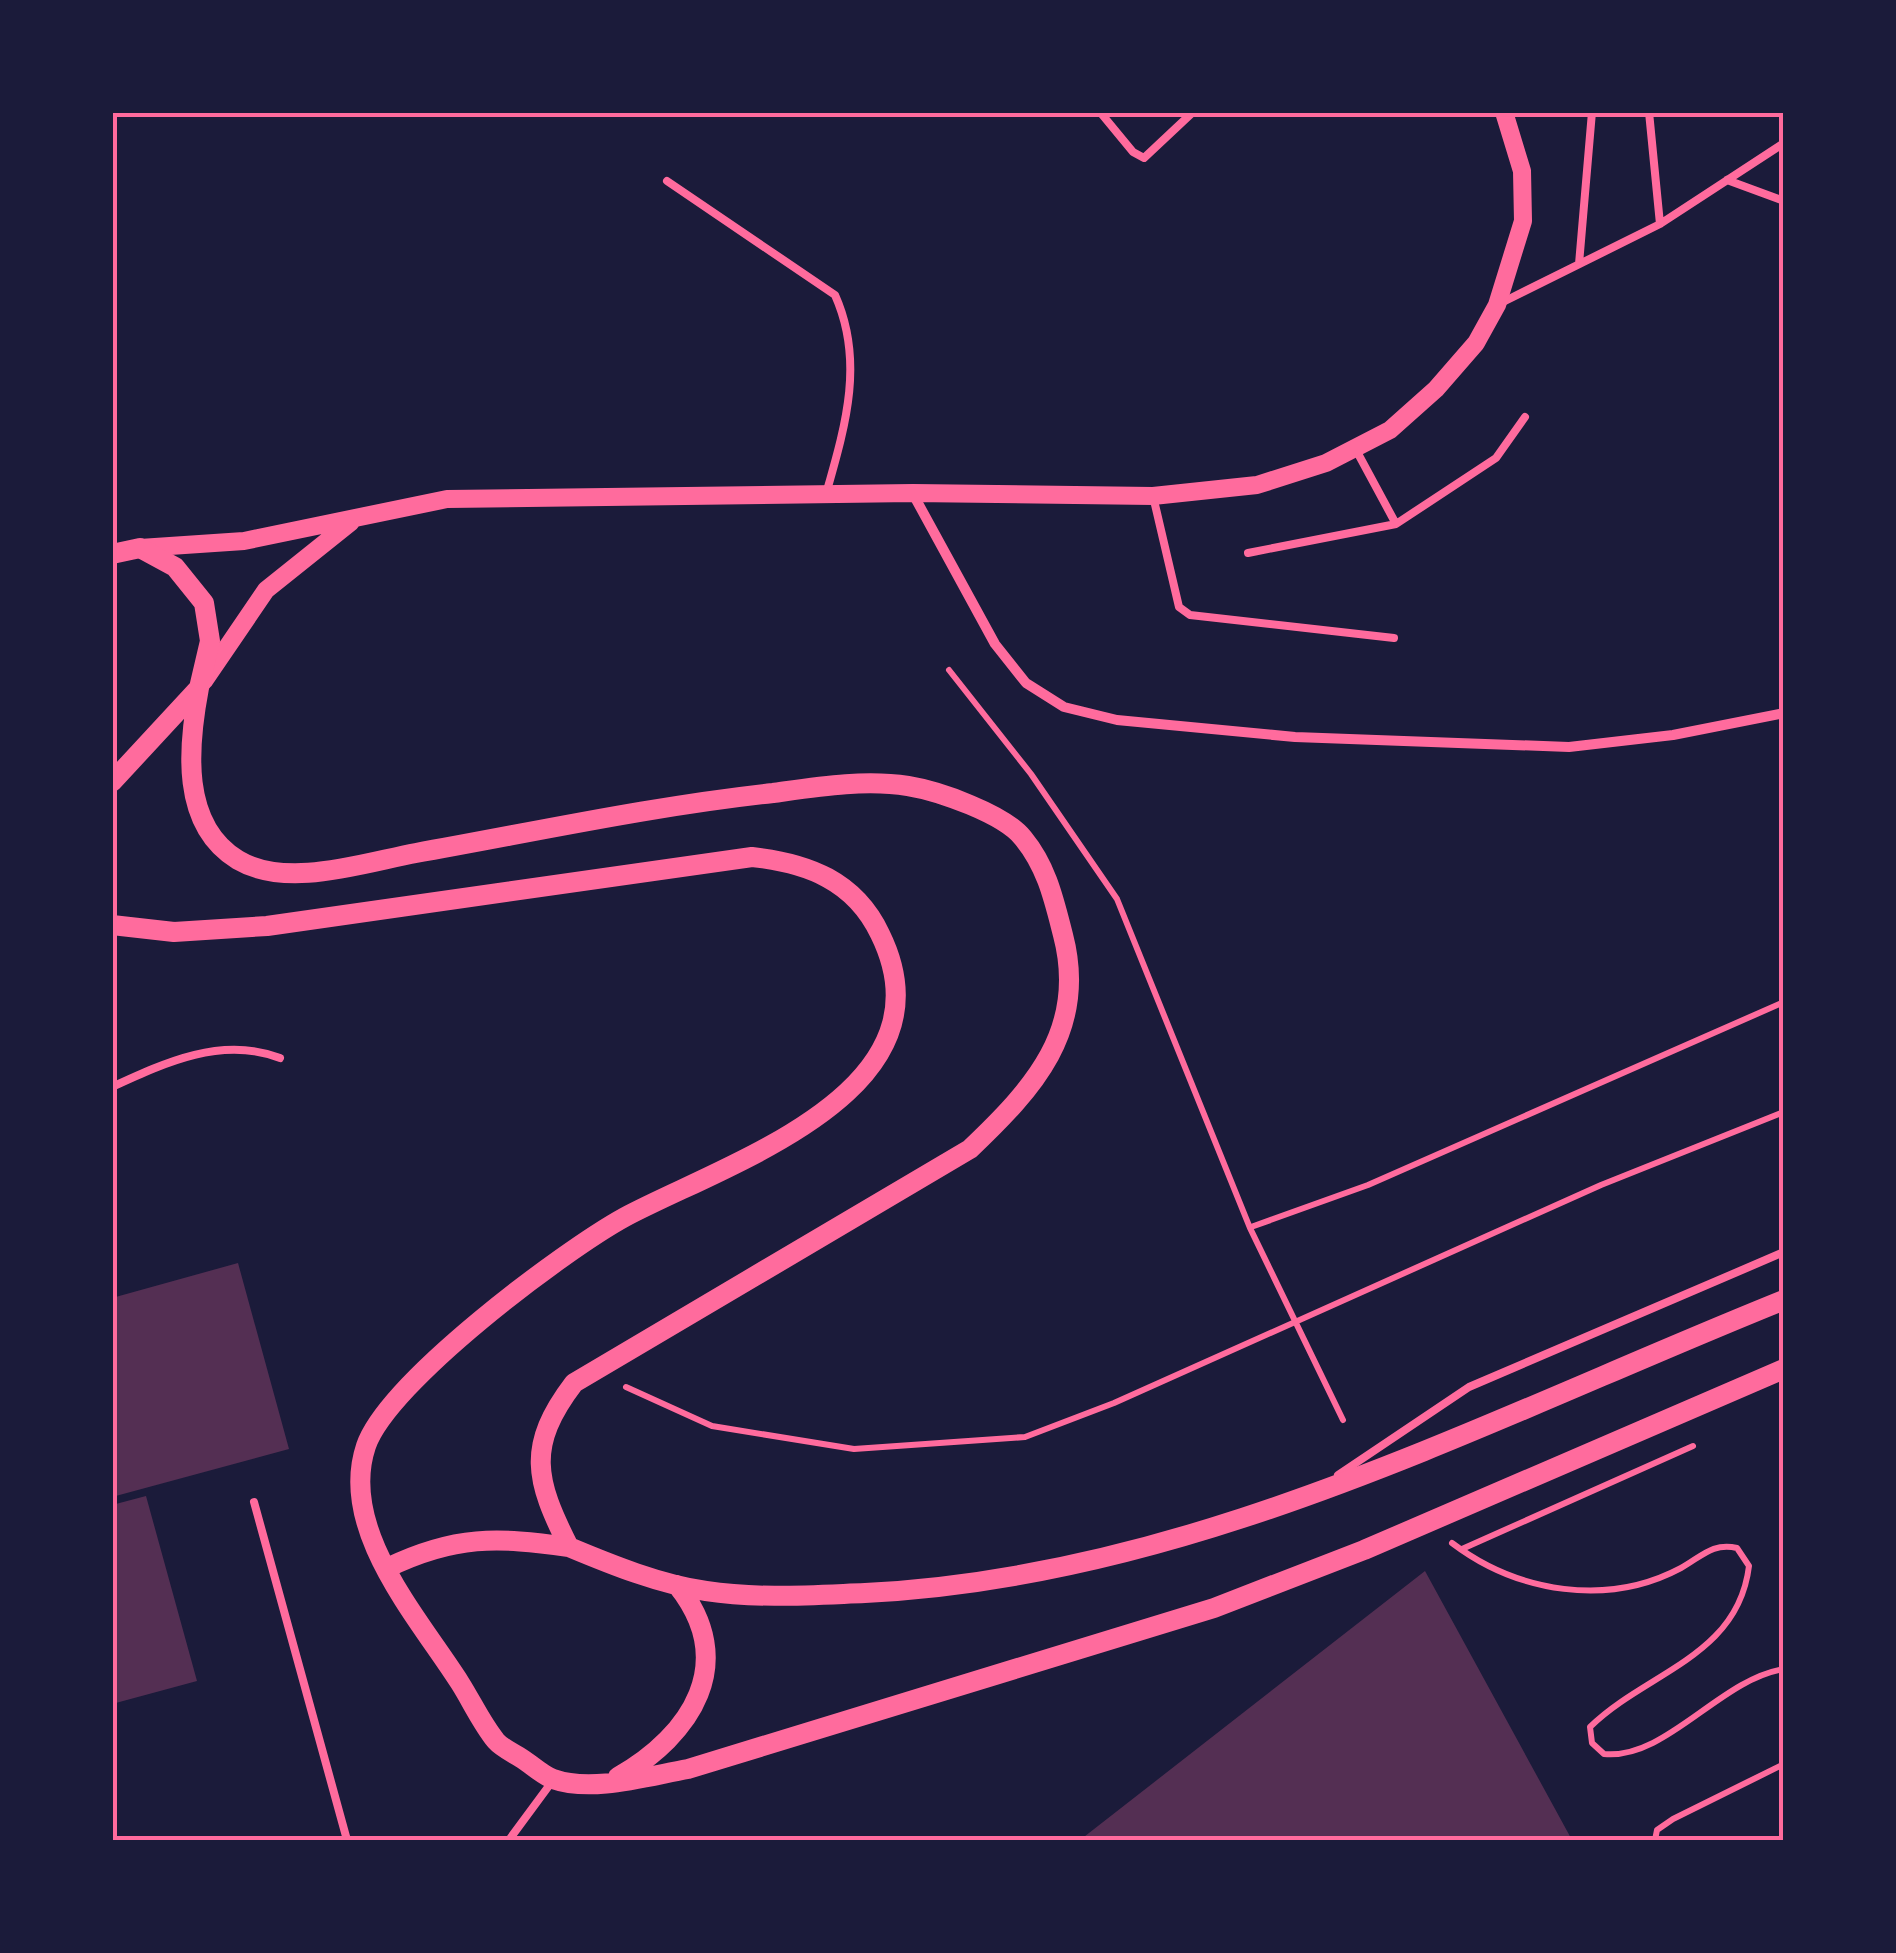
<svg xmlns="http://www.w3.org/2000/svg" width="1896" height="1953" font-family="'Work Sans',sans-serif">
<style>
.building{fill:#542f53}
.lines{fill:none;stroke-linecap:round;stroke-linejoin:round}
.path{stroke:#ff6b9d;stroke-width:6}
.service{stroke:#ff6b9d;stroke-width:8}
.minor{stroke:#ff6b9d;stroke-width:10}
.tertiary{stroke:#ff6b9d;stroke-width:18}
.secondary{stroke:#ff6b9d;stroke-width:20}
.neatline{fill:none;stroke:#ff6b9d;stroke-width:4}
</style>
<rect width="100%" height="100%" fill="#1b1b3a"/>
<path class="building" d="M238 1263 289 1449 112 1497V1298Z
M146 1496 197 1681 112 1704V1505Z
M1425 1571 1572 1840H1080Z"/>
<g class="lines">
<path class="path" d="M949 670 1031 774 1117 899 1250 1228 1343 1420
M1251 1227 1368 1185 1784 1002
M626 1387 712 1426 854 1449 1025 1437 1114 1403 1601 1185 1784 1112
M1452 1543C1518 1593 1608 1607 1681 1568 1701 1557 1713 1542 1737 1548L1749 1566C1738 1657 1646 1672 1590 1727L1592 1743 1604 1754C1666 1760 1720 1679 1784 1669
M1462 1549 1693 1446
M1655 1840 1657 1830 1673 1819 1784 1764"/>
<path class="service" d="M1100 112 1133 152 1144 158 1193 112
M1649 112 1660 224
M1727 180 1784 201
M667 181 835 295C865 362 845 427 826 494
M1579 264 1592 112
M1501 303 1660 224 1784 143
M1355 448 1396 524
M1153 496 1179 607 1190 615 1394 638
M1248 553 1396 524 1496 458 1525 417
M112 1087C166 1062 222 1036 280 1058
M1338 1475 1469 1387 1784 1252
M254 1502 347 1840
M509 1840 551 1783"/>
<path class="minor" d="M913 494 995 644 1026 683 1064 707 1117 720 1295 737 1569 747 1673 735 1784 713"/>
<path class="tertiary" d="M140 548 244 541 447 499 913 493 1153 496 1257 485 1326 463 1390 430 1436 389 1476 343 1497 305 1523 221 1522 171 1504 112
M204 681 266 590 351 522"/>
<path class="secondary" d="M112 554 140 548 175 567 204 603 210 641 199 688 112 782
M199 688C188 746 180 825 238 860 287 889 363 863 416 853 534 832 653 806 773 793 816 787 864 779 908 786 939 791 1004 814 1023 838 1047 867 1054 900 1063 935 1088 1030 1033 1089 970 1149L574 1383C526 1446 535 1480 569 1547 612 1565 659 1584 706 1591 758 1599 813 1595 865 1593 1193 1577 1485 1420 1784 1300
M112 925 174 932 267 926 752 857C808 863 855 881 880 934 958 1092 726 1163 625 1217 563 1251 388 1382 366 1446 338 1529 418 1617 460 1683 472 1702 482 1724 496 1741 502 1748 513 1753 521 1758 531 1764 542 1775 553 1779 592 1793 648 1776 688 1769L1214 1608 1364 1550 1784 1369
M387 1568C455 1535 497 1537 569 1547
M618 1777C692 1735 739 1662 677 1585"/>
</g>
<rect width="1896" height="1953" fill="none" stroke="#1b1b3a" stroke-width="230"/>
<rect x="115" y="115" width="1666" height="1723" class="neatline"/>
</svg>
